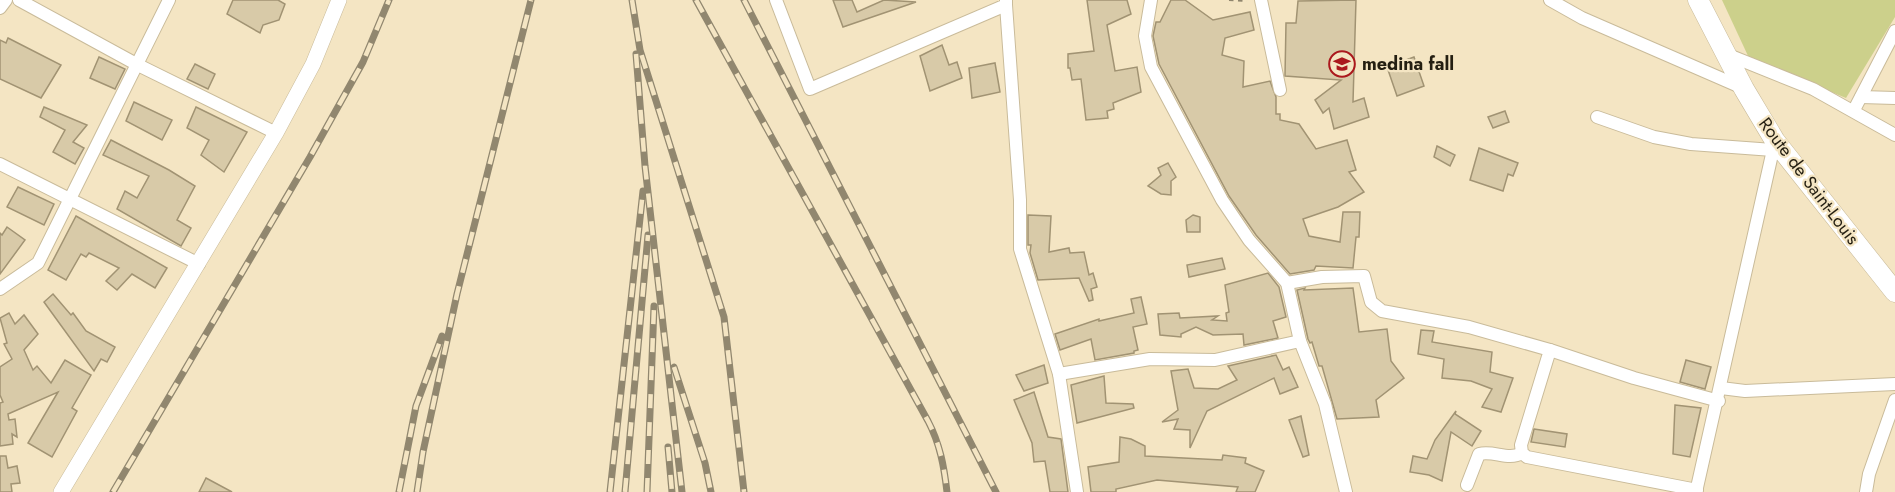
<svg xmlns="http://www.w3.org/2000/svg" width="1895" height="492" font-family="Jost,sans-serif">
<rect width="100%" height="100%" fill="#f4e5c3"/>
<!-- green -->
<polygon fill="#ccd08b" points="1722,0 1895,0 1895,17 1846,98 1749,58"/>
<!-- building -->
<g fill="#d8caa8" stroke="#a19373" stroke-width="1.5">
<polygon points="233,0 278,0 285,4 279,20 263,25 260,33 227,14"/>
<polygon points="833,0 852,0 857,12 884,0 916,2 843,27"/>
<polygon points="1087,0 1127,0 1131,14 1107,25 1115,71 1137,67 1141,92 1113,103 1114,109 1107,111 1108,118 1086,120 1081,79 1072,80 1070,68 1068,68 1068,54 1094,51"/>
<polygon points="1171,0 1185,0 1213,20 1250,12 1254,30 1225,38 1222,55 1244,61 1243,87 1270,81 1276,97 1276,114 1280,114 1280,120 1299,124 1316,149 1347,140 1356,170 1349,172 1364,192 1338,207 1303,219 1309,236 1340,242 1343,212 1360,212 1359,237 1356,237 1353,268 1316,266 1314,270 1290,274 1256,235 1229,196 1159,64 1153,36 1156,22 1160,22"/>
<polygon points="1356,0 1353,102 1364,98 1369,117 1334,129 1329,108 1323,113 1315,100 1341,80 1285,76 1286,23 1296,23 1298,1"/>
<polygon points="8,38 61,65 41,98 0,79 0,40 6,43"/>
<polygon points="942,45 949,65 957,62 962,78 930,91 920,56"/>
<polygon points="99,57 125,69 115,89 90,78"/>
<polygon points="1414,57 1424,86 1397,96 1387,67"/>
<polygon points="995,63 1000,92 972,98 969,68"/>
<polygon points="195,64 215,74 208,89 187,79"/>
<polygon points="134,102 172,120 162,140 126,121"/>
<polygon points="44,107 87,125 73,142 84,148 75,164 53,152 65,130 40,117"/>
<polygon points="196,107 247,132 224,172 201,155 209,140 187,128"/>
<polygon points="1505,111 1509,122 1493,128 1488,117"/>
<polygon points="111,140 169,170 195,186 177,220 191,228 181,246 117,209 125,191 137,198 149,176 103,155"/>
<polygon points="1437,146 1455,155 1450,166 1434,157"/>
<polygon points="1479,148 1518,163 1513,176 1508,174 1503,191 1470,180"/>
<polygon points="1168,163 1176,177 1171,181 1171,195 1161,194 1148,186 1161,175 1158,168"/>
<polygon points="18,187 54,204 44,225 7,207"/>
<polygon points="1028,215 1051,216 1049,252 1069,248 1070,253 1084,252 1089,275 1093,273 1097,287 1091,289 1093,300 1089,301 1079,278 1038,280 1030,253 1031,245 1028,245"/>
<polygon points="1193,215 1200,217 1200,232 1187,232 1186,220"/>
<polygon points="76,216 167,268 155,288 132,274 117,290 106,281 119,268 89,253 86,257 81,254 66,280 48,270"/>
<polygon points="7,227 25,240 0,274 0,233 2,235"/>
<polygon points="1222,258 1225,269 1189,277 1187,265"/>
<polygon points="1268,273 1279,287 1286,317 1273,321 1278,338 1244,345 1243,334 1213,335 1196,327 1181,334 1181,337 1160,335 1158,314 1179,313 1180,318 1218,316 1212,320 1227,321 1226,313 1229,312 1225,285"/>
<polygon points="1305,288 1304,290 1353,288 1359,332 1387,329 1391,361 1404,378 1376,400 1379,417 1337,419 1322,366 1319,366 1312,342 1310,343 1308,339 1297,290"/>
<polygon points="53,294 71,315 73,313 86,331 115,347 107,362 101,359 94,371 44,302"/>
<polygon points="1141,297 1147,324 1133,327 1138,350 1134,351 1134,353 1095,360 1091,339 1060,350 1055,334 1099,319 1099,321 1134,313 1131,299"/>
<polygon points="9,313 15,324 24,315 38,334 24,350 33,370 37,366 51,383 65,360 91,375 72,408 77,411 52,457 28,443 58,392 8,414 9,420 15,419 17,437 12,434 13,444 0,446 0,403 3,402 0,395 0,367 12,359 4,344 7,343 0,318"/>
<polygon points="1421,330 1434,331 1432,342 1492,352 1490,372 1513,378 1501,412 1482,407 1492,389 1471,381 1442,378 1444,359 1418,354"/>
<polygon points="1276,355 1283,370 1289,367 1298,387 1280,394 1274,378 1207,411 1190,448 1190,430 1174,429 1178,419 1162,422 1178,410 1171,371 1188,369 1194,388 1218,389 1237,380 1228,366"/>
<polygon points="1686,360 1711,367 1705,389 1680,382"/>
<polygon points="1044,365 1048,383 1024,391 1016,375"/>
<polygon points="1104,376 1106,403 1133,404 1134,408 1077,423 1071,385"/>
<polygon points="1034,392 1048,437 1061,439 1068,492 1050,492 1045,461 1034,462 1032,443 1014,400"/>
<polygon points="1675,405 1701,408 1690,457 1673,454"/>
<polygon points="1456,411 1455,414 1481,431 1472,446 1451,432 1442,481 1429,475 1410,472 1413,456 1427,459 1435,440"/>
<polygon points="1301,416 1309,455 1303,457 1289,420"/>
<polygon points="1534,429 1567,434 1565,447 1531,442"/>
<polygon points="1120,437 1131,439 1145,446 1145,456 1222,460 1223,455 1246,458 1245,463 1264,471 1255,492 1236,492 1238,487 1157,480 1116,489 1116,492 1091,492 1088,467 1119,462"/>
<polygon points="0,456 6,456 8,468 17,466 20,483 11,484 12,492 0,492"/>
<polygon points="206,478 232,492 199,492"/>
</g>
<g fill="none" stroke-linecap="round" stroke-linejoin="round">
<!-- minor casing -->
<g stroke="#c9bb9a" stroke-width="14">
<g id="minor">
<polyline points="19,0 138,65 276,133"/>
<polyline points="776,0 810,89 1006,5 1006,0"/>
<polyline points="1151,0 1145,36 1151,67 1222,200 1249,240 1287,283 1300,341 1325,404 1346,492"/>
<polyline points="1261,0 1280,90"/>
<polyline points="1550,0 1582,18 1743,88"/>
<polyline points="1006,5 1020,200 1020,249 1059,374 1077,492"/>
<polyline points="0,8 6,0"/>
<polyline points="1726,54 1813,89 1895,135"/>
<polyline points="1861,97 1895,98"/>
<polyline points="1854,110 1895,31"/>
<polyline points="1597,117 1654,137 1691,144 1773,150"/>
<polyline points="0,164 199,264"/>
<polyline points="1287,283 1322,277 1364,276 1371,302 1382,311 1469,327 1550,350 1521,445 1522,453 1527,457 1697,490"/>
<polyline points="0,289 38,263 169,0"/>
<polyline points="1550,350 1634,378 1719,401"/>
<polyline points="1059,374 1150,359 1215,360 1300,341"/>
<polyline points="1721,388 1745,391 1895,384"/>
<path d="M1467,485L1479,454C1494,450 1508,461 1522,453"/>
<polyline points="1696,492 1775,141"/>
<polyline points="1866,492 1869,474 1895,400"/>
</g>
</g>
<!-- tertiary casing -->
<g stroke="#c9bb9a" stroke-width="16">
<polyline id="tertiary" points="61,492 276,133 313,64 339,0"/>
</g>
<!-- primary casing -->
<g stroke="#c9bb9a" stroke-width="21">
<polyline id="primary" points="1698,0 1744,89 1775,141 1895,292"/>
</g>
<!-- path -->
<polyline stroke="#8f856d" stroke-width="2" stroke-dasharray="4.5 4.5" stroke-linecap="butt" points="1229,0 1247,1"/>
<!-- minor -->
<use href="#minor" stroke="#fff" stroke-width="12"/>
<!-- tertiary -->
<use href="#tertiary" stroke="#fff" stroke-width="15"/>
<!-- primary -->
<use href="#primary" stroke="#fff" stroke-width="20"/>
<!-- rail casing -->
<g stroke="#91876f" stroke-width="7">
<g id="rail">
<polyline points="632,0 640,50 724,317 744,492"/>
<path d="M696,0L928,421C940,444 944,466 947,492"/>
<polyline points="744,0 996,492"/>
<polyline points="636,54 645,166 682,492"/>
<polyline points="674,367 705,463 711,492"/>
<polyline points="668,447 672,492"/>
<polyline points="113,492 310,157 363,62 389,0"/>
<polyline points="399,492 416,406 442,336"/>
<polyline points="417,492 423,452 457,294 531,0"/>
<polyline points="610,492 643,191"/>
<polyline points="625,492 648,235"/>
<polyline points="647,492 654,306"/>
</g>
</g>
<!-- rail -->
<use href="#rail" stroke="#f4e5c3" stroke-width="4.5" stroke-dasharray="14" stroke-linecap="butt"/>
</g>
<!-- icons -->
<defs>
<g id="university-ring" transform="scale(1.35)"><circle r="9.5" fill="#f4e5c3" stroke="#ab181d" stroke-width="1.5"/><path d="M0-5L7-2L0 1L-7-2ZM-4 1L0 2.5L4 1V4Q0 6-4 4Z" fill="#ab181d"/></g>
</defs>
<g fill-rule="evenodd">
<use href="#university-ring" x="1342" y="64"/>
</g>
<g text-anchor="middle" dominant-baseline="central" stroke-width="4.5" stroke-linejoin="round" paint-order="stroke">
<!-- poi labels -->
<g font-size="18" font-weight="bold" fill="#241f12" stroke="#f4e5c3" text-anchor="start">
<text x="1362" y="64">medina fall</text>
</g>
<!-- street labels -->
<g font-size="18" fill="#241f12" stroke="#f4e5c3">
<text transform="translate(1809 181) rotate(53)">Route de Saint-Louis</text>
</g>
</g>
</svg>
